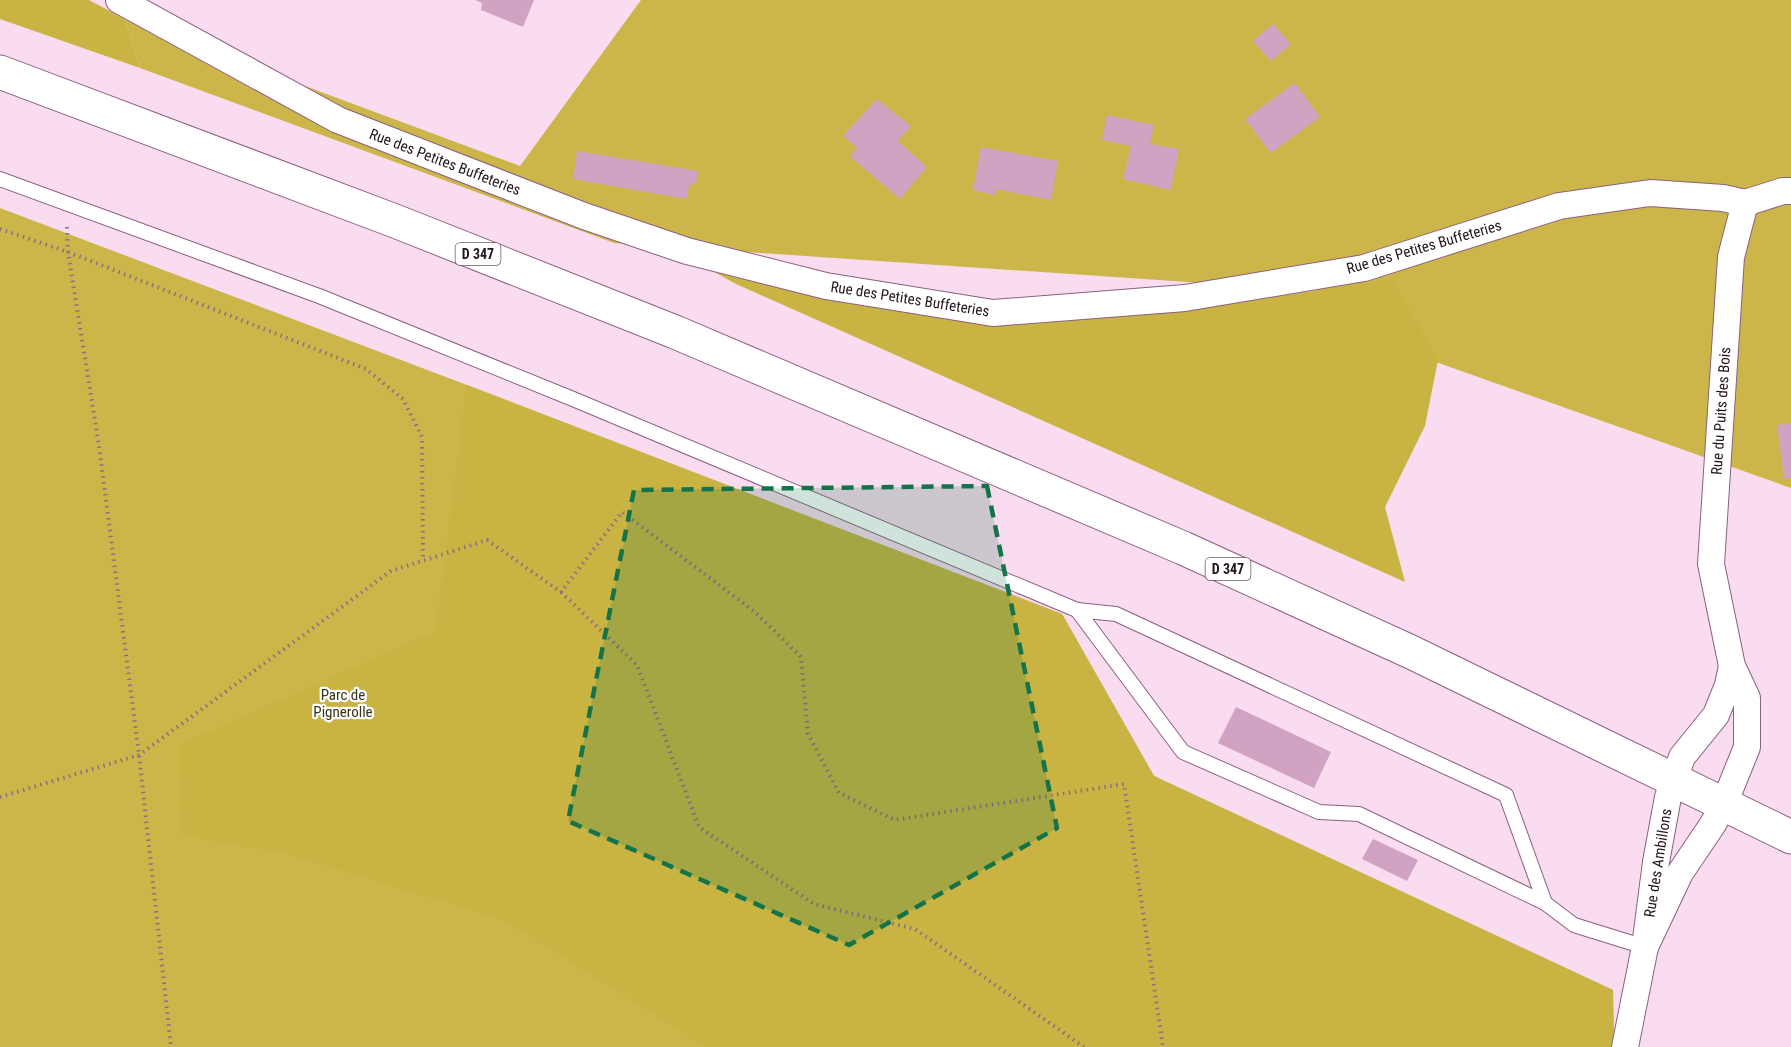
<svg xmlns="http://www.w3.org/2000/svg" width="1791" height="1047" font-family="'Roboto Condensed',sans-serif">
<rect width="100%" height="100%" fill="#fadcf1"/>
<!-- green -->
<g fill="#ccb649">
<polygon points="641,0 1791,0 1791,488 1402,350 1394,296 614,243 140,68 125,19 520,166"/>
<polygon points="0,208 467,385 1062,614 1154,776 1613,990 1614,1047 0,1047"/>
</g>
<!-- forest -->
<g fill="#c9b342">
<polygon points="0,0 89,0 125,19 140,68 0,19"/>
<polygon points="700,264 984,325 1195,309 1392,279 1438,360 1425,426 1385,507 1405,582 736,284"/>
<polygon points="467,385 1062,614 1154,776 1613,990 1614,1047 706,1047 504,920 287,854 181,835 178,746 435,631"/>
</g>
<!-- building -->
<g fill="#d2a2c3">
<polygon points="475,0 534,0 523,27 481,10 482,3"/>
<polygon points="1273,24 1291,44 1271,61 1253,41"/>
<polygon points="1295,83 1320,117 1271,153 1245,119"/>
<polygon points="877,99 911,126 898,141 927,167 900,199 850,156 857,148 843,136"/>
<polygon points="1107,115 1154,125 1150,144 1179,149 1171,190 1123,179 1131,146 1102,140"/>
<polygon points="981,147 1058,161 1051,200 996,189 995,195 973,190"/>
<polygon points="577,151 698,171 696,185 690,184 686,199 573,179"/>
<polygon points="1791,423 1791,478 1784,479 1777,425"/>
<polygon points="1236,707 1331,752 1314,788 1218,743"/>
<polygon points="1373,839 1418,860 1407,881 1362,859"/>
</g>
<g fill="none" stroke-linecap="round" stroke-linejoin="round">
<!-- lane casing -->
<g stroke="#8c607f" stroke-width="16">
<g id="lane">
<polyline points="0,179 319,296 573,399 1077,610 1183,752 1319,812 1359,814 1545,903 1574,925 1645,947"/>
<polyline points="1077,610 1116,614 1506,795 1545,903"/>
</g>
</g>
<!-- street casing -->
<g stroke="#8c607f" stroke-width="28">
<g id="street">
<polyline points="119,0 338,120 584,216 687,251 826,286 993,313 1185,298 1364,268 1559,206 1650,193 1723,198 1745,203"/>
<polyline points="1745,203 1783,191 1791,191"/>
<polyline points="1645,947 1680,873 1713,824 1724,804 1747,747 1747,698 1732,666 1711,564 1731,257 1745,203"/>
<polyline points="1625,1047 1645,947 1656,862 1668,797 1682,757 1716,715 1728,685 1732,666"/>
</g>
</g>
<!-- primary casing -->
<g stroke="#8c607f" stroke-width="35">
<polyline id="primary" points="0,72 395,221 675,332 1183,548 1411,652 1791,837"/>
</g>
<!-- path -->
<g stroke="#887182" stroke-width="4" stroke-dasharray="1.5 4.5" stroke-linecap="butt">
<polyline points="67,227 68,252 99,446 139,755 171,1047"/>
<polyline points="0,229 68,252 366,369 403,399 422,437 423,560"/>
<polyline points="561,592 637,665 699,827 814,904 915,929 1084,1047"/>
<polyline points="0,797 139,755 391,571 487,540 561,592 622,512 755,612 801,657 808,734 839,793 895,820 1124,784 1163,1047"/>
</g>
<!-- lane -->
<use href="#lane" stroke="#fff" stroke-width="14"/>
<!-- street -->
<use href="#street" stroke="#fff" stroke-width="26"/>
<!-- primary -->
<use href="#primary" stroke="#fff" stroke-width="33"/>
</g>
<!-- marked area -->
<path fill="#157349" fill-opacity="0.2" stroke="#157349" stroke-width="4.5" stroke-dasharray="12 8" stroke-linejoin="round" d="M987,486L1057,828L849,945L568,821L634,490Z"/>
<g text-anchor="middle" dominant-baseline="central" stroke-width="4.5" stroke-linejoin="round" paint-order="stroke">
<!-- shield labels -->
<g fill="#fff" stroke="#665a63" stroke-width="1.5">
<rect x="455.5" y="243" width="45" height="22" rx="4.5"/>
<rect x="1205.5" y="558" width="45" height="22" rx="4.5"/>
</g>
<g font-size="14" font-weight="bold" fill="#251420">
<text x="478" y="254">D 347</text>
<text x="1228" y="569">D 347</text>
</g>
<!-- street labels -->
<g font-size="15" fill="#251420" stroke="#fff">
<text transform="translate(445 162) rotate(21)">Rue des Petites Buffeteries</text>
<text transform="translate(1424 247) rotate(-16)">Rue des Petites Buffeteries</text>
<text transform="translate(910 299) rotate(9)">Rue des Petites Buffeteries</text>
<text transform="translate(1721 411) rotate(-86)">Rue du Puits des Bois</text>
<text transform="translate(1658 863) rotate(-81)">Rue des Ambillons</text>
</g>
<!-- park labels -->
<g font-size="15" fill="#38331b" stroke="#fff">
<text x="343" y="695">Parc de<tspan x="343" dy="17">Pignerolle</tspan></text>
</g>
</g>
</svg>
